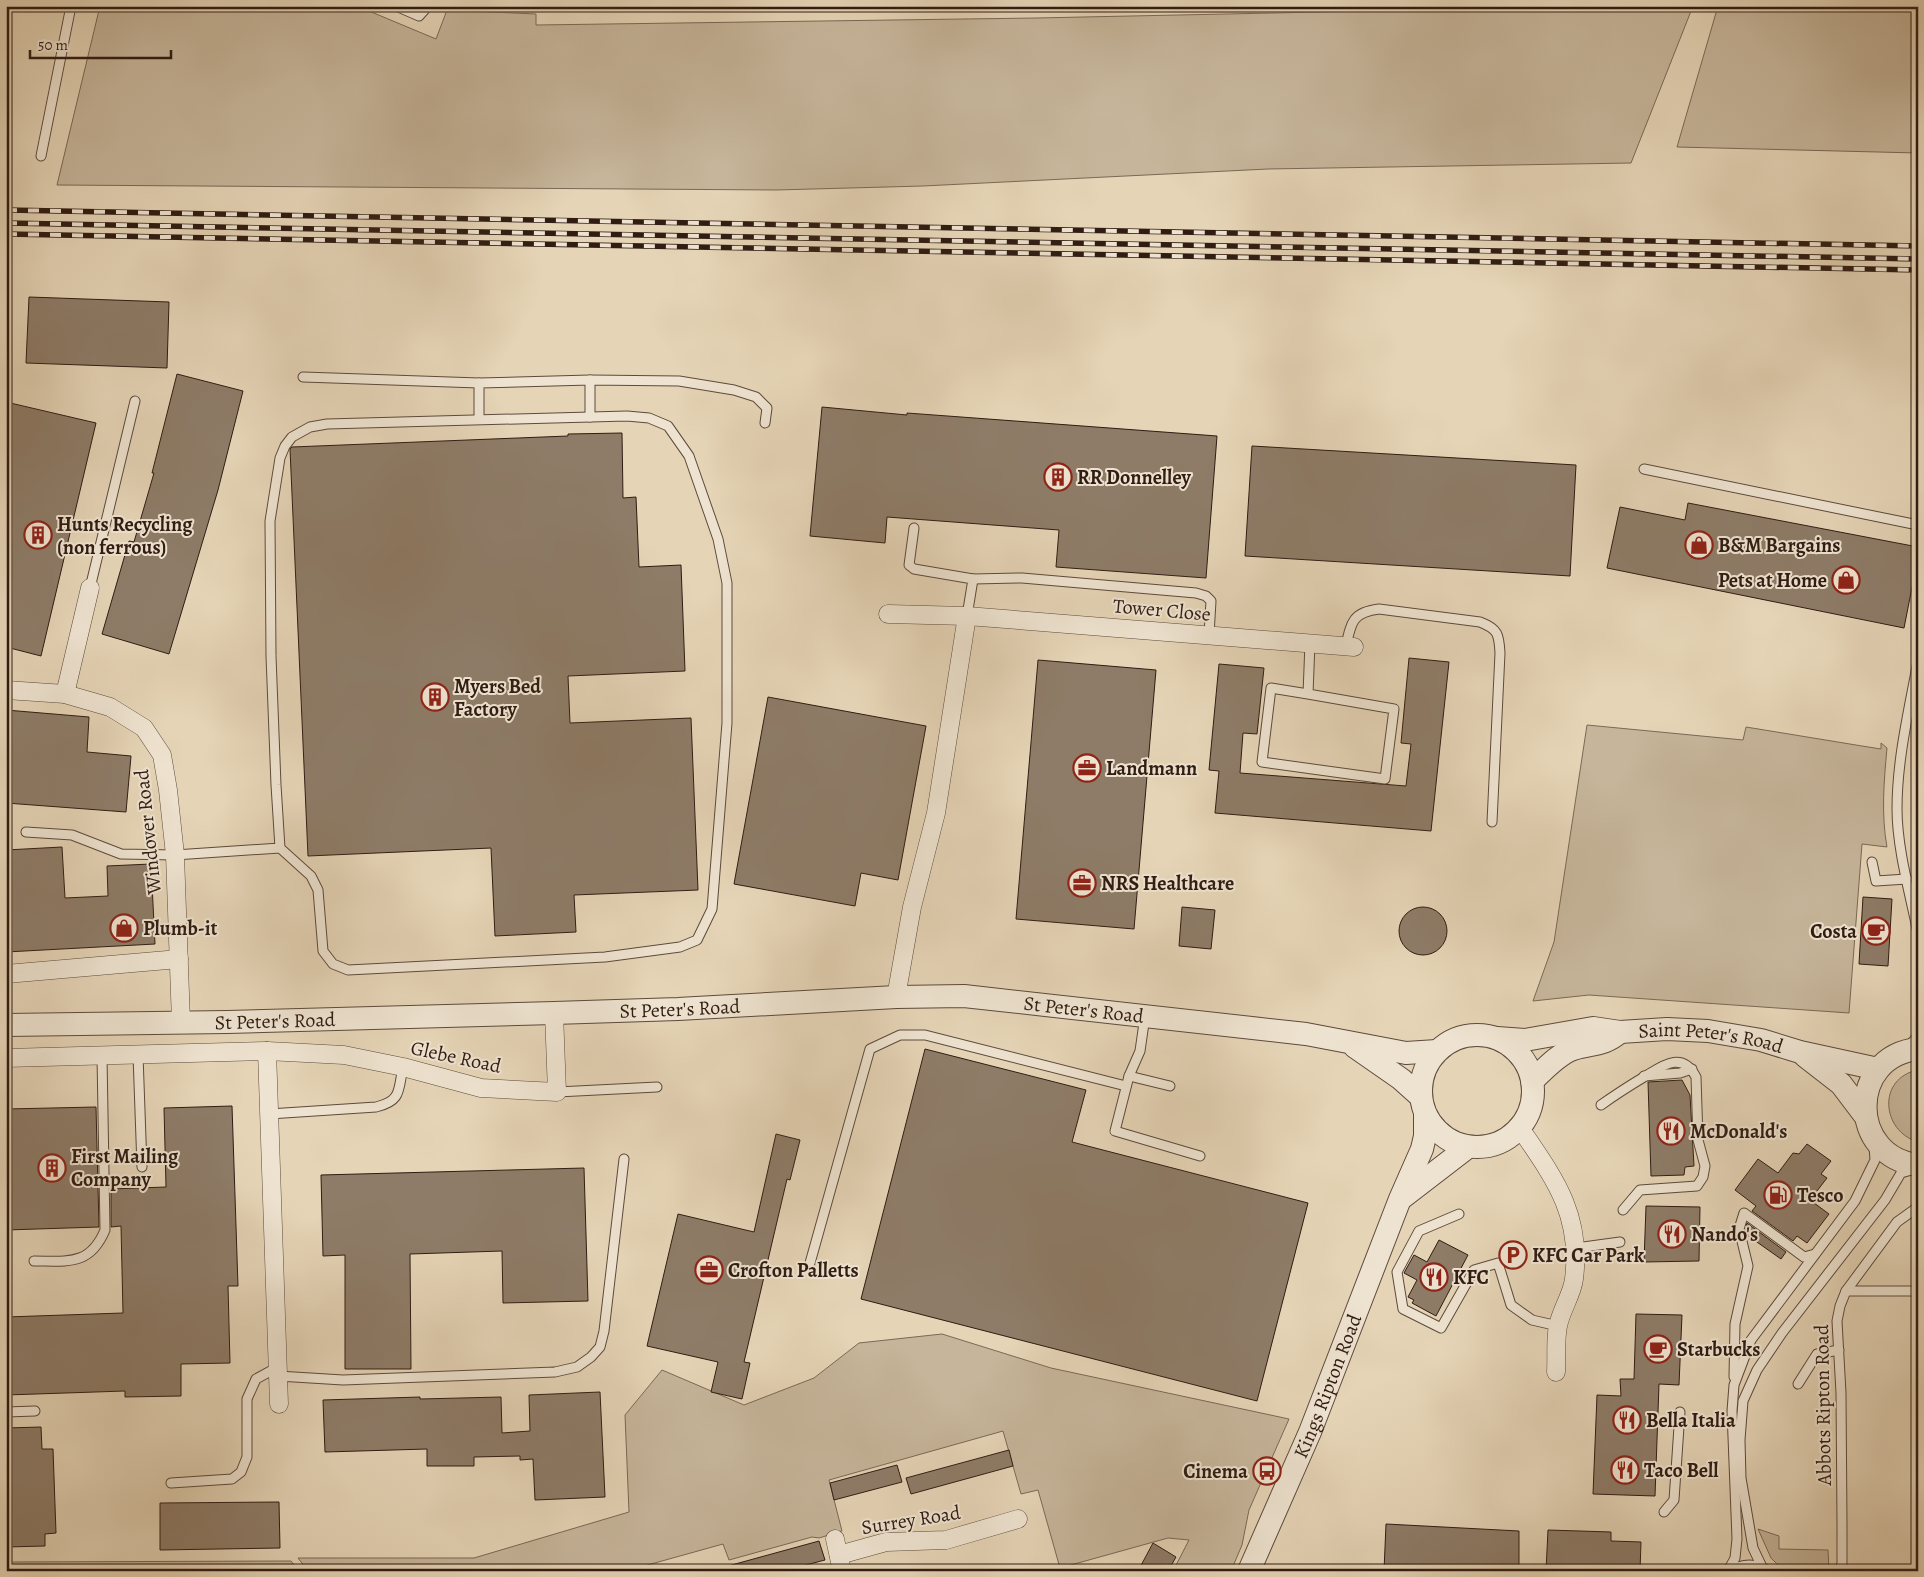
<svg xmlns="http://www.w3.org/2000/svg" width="1924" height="1577" font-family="Alegreya,serif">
<rect width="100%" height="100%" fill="#e5d4b6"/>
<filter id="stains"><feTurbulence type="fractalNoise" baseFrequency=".004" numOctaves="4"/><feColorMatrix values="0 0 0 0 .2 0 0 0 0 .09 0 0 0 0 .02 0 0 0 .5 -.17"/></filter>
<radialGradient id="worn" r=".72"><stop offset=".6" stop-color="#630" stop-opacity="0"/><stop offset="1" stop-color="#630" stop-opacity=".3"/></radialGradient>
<!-- green -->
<g fill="#c6b59a" stroke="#7b6856">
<polygon points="100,6 357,6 436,39 447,10 536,14 536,25 1036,18 1605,6 1693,6 1631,163 1268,169 923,186 776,190 57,185"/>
<polygon points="1718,6 1918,6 1918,153 1677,147"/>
<path d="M1587,725L1743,740L1746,727L1862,746L1881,749V743L1887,748C1884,781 1881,814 1887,847L1862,844L1849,1013L1589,995L1533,1001L1554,942Z"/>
<path d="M1918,1070V1142C1881,1131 1877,1078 1918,1070Z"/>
<polygon points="942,1334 1051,1368 1289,1419 1249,1510 1242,1545 1231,1571 1173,1571 1189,1540 1168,1538 1060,1568 1038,1490 1021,1494 1003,1431 829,1480 842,1531 819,1538 812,1537 729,1560 723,1544 626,1571 308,1571 298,1558 474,1558 629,1512 625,1415 662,1370 744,1405 814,1378 859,1343"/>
<polygon points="1758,1529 1779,1536 1779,1549 1828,1550 1829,1571 1784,1571 1771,1558"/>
<polygon points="291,1561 299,1571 6,1571 6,1562"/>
</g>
<!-- building -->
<g fill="#8e7c68" stroke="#301c13">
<polygon points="29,297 169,302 167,368 26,363"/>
<polygon points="177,374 243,391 218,490 169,654 102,634 129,541 134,542 154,473 152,473"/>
<polygon points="6,402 96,423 41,656 6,647"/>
<polygon points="822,407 907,415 907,413 1217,436 1206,578 1056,567 1059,530 887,517 885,543 810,536"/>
<polygon points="622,433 623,498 636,497 639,567 681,565 685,671 568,676 570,723 691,718 698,890 574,895 576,932 495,936 491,848 308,856 290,449 292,447 568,436 568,434"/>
<polygon points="1252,446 1576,465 1570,576 1245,556"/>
<polygon points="1688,503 1918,547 1918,557 1904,628 1607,568 1620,507 1685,520"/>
<polygon points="1409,658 1449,662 1431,831 1215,813 1219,771 1209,770 1219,664 1264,668 1257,734 1243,733 1240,773 1406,786 1411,744 1401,743"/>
<polygon points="1038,660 1156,670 1134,929 1016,919"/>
<polygon points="768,697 926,726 898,880 861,873 855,906 734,884"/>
<polygon points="6,710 89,717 87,752 131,756 126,812 6,803"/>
<polygon points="62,847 65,898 108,896 107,866 151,864 155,944 6,952 6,850"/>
<polygon points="1863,897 1892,899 1888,966 1859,964"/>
<circle cx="1423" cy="931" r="24"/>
<polygon points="1182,907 1215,910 1211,949 1179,946"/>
<polygon points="925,1049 1086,1090 1072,1142 1308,1203 1257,1401 861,1299"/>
<polygon points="1682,1080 1690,1095 1694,1166 1685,1167 1684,1175 1651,1176 1648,1082"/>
<polygon points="232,1106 238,1286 228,1286 230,1363 181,1364 181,1396 125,1397 125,1391 6,1395 6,1317 123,1313 121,1226 111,1227 111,1189 166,1187 164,1108"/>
<polygon points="96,1107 99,1227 6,1230 6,1109"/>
<polygon points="776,1134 800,1140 790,1180 787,1179 744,1362 750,1363 742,1399 711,1392 718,1362 647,1346 678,1214 754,1232"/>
<polygon points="1807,1144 1831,1161 1821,1174 1827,1178 1810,1200 1829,1214 1807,1243 1797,1236 1793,1241 1752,1211 1756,1206 1735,1190 1758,1159 1778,1173 1793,1153 1799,1154"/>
<polygon points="584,1168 588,1301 503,1303 502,1251 410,1254 411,1369 345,1369 345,1255 323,1256 321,1175"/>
<polygon points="1646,1206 1700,1207 1699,1261 1644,1262"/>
<polygon points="1747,1223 1786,1252 1781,1259 1747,1235 1745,1229"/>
<polygon points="1439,1240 1468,1255 1436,1316 1412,1303 1414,1300 1408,1297 1417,1280 1404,1273 1414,1255 1427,1262"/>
<polygon points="1636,1314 1682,1315 1679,1385 1659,1384 1655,1496 1593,1494 1597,1395 1621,1396 1620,1379 1634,1379"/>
<polygon points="600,1392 605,1497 535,1500 533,1459 520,1460 520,1456 474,1457 474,1466 427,1466 427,1449 325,1452 323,1400 420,1397 420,1399 501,1397 502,1433 530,1431 529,1395"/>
<polygon points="41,1427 42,1449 53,1449 56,1533 45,1534 45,1546 6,1547 6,1428"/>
<polygon points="1009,1450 1013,1466 911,1494 906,1478"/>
<polygon points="897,1465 902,1482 834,1500 830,1483"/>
<polygon points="279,1502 280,1548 160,1550 160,1503"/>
<polygon points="1386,1524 1519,1531 1519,1571 1384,1571"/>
<polygon points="1548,1530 1611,1532 1611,1541 1641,1542 1640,1571 1546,1571"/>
<polygon points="819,1541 825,1560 783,1571 728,1571 728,1566"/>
<polygon points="1153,1543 1176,1557 1168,1571 1138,1571"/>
</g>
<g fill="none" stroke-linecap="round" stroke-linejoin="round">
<!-- service casing -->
<g stroke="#5d4a3c" stroke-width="11">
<g id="service">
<polyline points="396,6 419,16 428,6"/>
<polyline points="41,156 71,6"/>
<polyline points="303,377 479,383"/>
<polyline points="590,380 590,417"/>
<polyline points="479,419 479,383 590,380 679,381 734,390 756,397 767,408 765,423"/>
<polyline points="1644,469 1918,525"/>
<polyline points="914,528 909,565 914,569 973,579 967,616"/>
<polyline points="973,579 1022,578 1196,593 1206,596 1211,601 1209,635"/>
<polyline points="90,588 135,401"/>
<path d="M1346,646C1351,622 1353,612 1379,609L1480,622C1498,629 1499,634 1500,653L1492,822"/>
<path d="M1918,661C1909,710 1897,759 1897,809C1897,848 1910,894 1918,933"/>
<polyline points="1308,694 1271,688 1262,762 1385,779 1394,709 1308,694 1310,643"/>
<polyline points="26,832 72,835 121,854 175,855 280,848 311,876 318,890 323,951 333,964 348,970 605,957 680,947 697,940 712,909 727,723 727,583 718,539 689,456 668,426 649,418 627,416 327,424 310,427 292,437 285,446 280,458 270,521 271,656 276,785 280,848"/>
<polyline points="1872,862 1876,881 1907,879"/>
<polyline points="1145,1016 1140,1051 1129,1076 1115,1131 1200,1156"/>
<polyline points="1908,1047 1918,1036"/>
<polyline points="138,1055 142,1167"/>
<polyline points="1129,1076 1170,1086"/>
<polyline points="1644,1076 1680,1073 1692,1069"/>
<polyline points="557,1092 657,1087"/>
<path d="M1601,1105C1615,1095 1629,1086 1644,1077C1662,1066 1682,1050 1696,1077L1698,1140L1705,1166L1703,1177L1697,1186L1640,1190L1623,1210"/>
<path d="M269,1114L376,1107C402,1101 398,1090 403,1067"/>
<polyline points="1459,1214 1419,1231 1397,1272 1403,1309 1441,1328 1474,1270 1498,1263 1511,1305 1532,1320 1558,1326"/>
<polyline points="1576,1248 1620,1242"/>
<path d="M34,1261C68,1261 90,1266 105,1230L102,1056"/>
<polyline points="810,1263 870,1049 900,1035 925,1035 1126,1086"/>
<polyline points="1846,1291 1918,1291"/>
<polyline points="278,1376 343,1380 555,1372 577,1367 591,1357 600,1347 604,1331 624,1159"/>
<polyline points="1734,1377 1735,1324 1748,1266 1739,1229 1744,1213 1804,1257 1815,1254"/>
<polyline points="1798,1384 1817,1354 1839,1350"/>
<polyline points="6,1412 35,1411"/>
<polyline points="171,1483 232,1479 241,1472 247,1457 247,1399 256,1379 278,1367"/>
<polyline points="1664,1512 1674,1500 1680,1412"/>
<polyline points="1762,1567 1753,1548 1741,1478 1740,1440 1743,1401 1757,1370 1782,1333 1885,1200 1901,1173 1915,1169"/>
<polyline points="1728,1571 1735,1558 1737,1539 1732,1411 1734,1385 1751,1340 1855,1201 1875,1160 1874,1146"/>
<path d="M1730,1571C1742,1563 1757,1563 1768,1571"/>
<polyline points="1840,1571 1842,1563 1842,1524 1841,1393 1837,1321 1840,1306 1846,1291 1897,1222 1918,1207"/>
</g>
</g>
<!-- minor casing -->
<g stroke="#5d4a3c" stroke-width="19">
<g id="minor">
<polyline points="888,614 967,616 1354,647"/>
<polyline points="6,690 65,694 110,707 144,728 162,755 168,790 175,855 181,1022"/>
<polyline points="65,694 90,588"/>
<polyline points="6,974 179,959"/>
<polyline points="896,997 912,907 936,813 967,616"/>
<polyline points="267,1051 279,1404"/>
<polyline points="6,1058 267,1051 344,1055 403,1067 481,1088 557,1092 554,1013"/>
<path d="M1520,1128C1554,1178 1582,1214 1574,1279C1572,1295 1561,1310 1558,1326C1555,1340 1557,1357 1556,1372"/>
<polyline points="835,1539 842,1571"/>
<polyline points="839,1555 886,1542 946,1540 1018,1519"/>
</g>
</g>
<!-- tertiary casing -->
<g stroke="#5d4a3c" stroke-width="24">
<g id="tertiary">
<path id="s1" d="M6,1025L227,1022L554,1013L678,1009L896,997L964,996L1306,1034L1406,1053L1437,1051"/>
<circle cx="1477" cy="1091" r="56"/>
<path id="s2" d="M1497,1038L1525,1040L1593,1028L1620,1032L1667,1029L1708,1031L1761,1040L1800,1052L1878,1069"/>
<polyline points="1355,1047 1401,1079 1420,1096"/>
<path d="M1918,1049C1848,1056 1848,1157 1918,1165"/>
<polyline points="1805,1056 1841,1084 1866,1117"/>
<path d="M1532,1081C1544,1070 1558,1054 1573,1049C1592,1043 1604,1046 1620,1032"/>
<polyline points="1403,1197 1468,1147"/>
<path id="s3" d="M1249,1571L1310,1432L1400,1199L1422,1149L1425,1136V1114"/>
</g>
</g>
<!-- service -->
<use href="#service" stroke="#eee3d0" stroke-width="9"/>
<!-- minor -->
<use href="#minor" stroke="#eee3d0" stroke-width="18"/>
<!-- tertiary -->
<use href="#tertiary" stroke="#eee3d0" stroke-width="22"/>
<!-- rail casing -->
<g stroke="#301c13" stroke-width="5.5">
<g id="rail">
<polyline points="6,210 1918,246"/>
<polyline points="6,223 1918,259"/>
<polyline points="6,234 1918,270"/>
</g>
</g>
<!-- rail -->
<use href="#rail" stroke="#eee3d0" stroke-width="4" stroke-dasharray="11" stroke-linecap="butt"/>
</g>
<!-- icons -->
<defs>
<g id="building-ring" transform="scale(1.4375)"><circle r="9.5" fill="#eee3d0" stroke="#8f2418" stroke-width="1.5"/><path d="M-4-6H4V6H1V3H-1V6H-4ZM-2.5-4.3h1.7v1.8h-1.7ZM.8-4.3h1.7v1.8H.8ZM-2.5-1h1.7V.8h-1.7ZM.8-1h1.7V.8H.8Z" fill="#8f2418"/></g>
<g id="shop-ring" transform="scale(1.4375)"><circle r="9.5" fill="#eee3d0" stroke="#8f2418" stroke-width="1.5"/><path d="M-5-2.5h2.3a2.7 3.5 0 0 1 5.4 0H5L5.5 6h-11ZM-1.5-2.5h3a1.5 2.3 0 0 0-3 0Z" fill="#8f2418"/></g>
<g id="office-ring" transform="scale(1.4375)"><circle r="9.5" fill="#eee3d0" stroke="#8f2418" stroke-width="1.5"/><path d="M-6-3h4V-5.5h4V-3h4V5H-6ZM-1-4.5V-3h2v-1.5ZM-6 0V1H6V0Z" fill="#8f2418"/></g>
<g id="cafe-ring" transform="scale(1.4375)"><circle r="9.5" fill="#eee3d0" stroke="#8f2418" stroke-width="1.5"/><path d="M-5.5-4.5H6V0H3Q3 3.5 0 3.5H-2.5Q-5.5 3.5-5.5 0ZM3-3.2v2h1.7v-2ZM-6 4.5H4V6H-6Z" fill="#8f2418"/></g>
<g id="restaurant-ring" transform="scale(1.4375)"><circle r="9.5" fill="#eee3d0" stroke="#8f2418" stroke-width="1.5"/><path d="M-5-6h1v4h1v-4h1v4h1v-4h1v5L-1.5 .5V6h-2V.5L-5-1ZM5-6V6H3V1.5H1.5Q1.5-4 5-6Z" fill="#8f2418"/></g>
<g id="fuel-ring" transform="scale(1.4375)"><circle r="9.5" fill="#eee3d0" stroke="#8f2418" stroke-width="1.5"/><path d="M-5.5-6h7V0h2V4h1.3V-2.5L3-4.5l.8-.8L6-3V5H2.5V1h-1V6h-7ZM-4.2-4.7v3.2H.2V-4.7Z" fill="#8f2418"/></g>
<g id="parking-ring" transform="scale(1.4375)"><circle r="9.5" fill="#eee3d0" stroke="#8f2418" stroke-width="1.5"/><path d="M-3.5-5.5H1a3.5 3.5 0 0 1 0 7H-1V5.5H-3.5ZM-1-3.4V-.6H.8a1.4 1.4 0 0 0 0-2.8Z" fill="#8f2418"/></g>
<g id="bus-ring" transform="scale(1.4375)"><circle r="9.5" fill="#eee3d0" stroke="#8f2418" stroke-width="1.5"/><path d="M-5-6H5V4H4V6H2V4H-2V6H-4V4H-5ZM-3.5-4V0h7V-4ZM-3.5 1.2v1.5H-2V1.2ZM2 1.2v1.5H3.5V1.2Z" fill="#8f2418"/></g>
</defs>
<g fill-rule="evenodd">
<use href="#building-ring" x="1058" y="477"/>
<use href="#building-ring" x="38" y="535"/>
<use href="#shop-ring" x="1699" y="545"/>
<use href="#shop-ring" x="1846" y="580"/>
<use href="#building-ring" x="435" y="697"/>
<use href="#office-ring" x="1087" y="768"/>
<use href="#office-ring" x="1082" y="883"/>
<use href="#shop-ring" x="124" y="928"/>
<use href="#cafe-ring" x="1876" y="931"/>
<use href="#restaurant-ring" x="1671" y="1131"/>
<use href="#building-ring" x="52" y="1168"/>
<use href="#fuel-ring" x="1778" y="1195"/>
<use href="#restaurant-ring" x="1672" y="1234"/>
<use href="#parking-ring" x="1513" y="1255"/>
<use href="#office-ring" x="709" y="1270"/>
<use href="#restaurant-ring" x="1434" y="1277"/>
<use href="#cafe-ring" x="1658" y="1349"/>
<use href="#restaurant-ring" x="1627" y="1420"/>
<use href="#restaurant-ring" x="1625" y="1470"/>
<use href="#bus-ring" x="1267" y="1471"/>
</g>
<g text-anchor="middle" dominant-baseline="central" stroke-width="4" stroke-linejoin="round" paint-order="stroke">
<!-- poi labels -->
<g font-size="20" font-weight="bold" fill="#301c13" stroke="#eee3d0" text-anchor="start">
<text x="1077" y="477">RR Donnelley</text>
<text x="57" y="524">Hunts Recycling<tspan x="57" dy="23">(non ferrous)</tspan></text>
<text x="1718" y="545">B&amp;M Bargains</text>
<text x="1827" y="580" text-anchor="end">Pets at Home</text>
<text x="454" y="686">Myers Bed<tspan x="454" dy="23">Factory</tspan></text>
<text x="1106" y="768">Landmann</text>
<text x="1101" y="883">NRS Healthcare</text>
<text x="143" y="928">Plumb-it</text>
<text x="1857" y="931" text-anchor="end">Costa</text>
<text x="1690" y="1131">McDonald's</text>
<text x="71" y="1156">First Mailing<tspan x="71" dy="23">Company</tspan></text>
<text x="1797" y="1195">Tesco</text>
<text x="1691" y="1234">Nando's</text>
<text x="1532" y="1255">KFC Car Park</text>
<text x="728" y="1270">Crofton Palletts</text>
<text x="1453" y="1277">KFC</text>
<text x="1677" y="1349">Starbucks</text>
<text x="1646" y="1420">Bella Italia</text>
<text x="1644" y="1470">Taco Bell</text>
<text x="1248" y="1471" text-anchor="end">Cinema</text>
</g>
<!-- street labels -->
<g font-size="20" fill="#301c13" stroke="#eee3d0">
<text transform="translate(1162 610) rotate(5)">Tower Close</text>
<text transform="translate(148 832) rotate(-96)">Windover Road</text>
<text stroke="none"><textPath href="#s1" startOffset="674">St Peter's Road</textPath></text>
<text stroke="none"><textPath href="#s1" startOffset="1079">St Peter's Road</textPath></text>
<text stroke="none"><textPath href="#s1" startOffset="269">St Peter's Road</textPath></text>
<text stroke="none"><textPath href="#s2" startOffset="216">Saint Peter's Road</textPath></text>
<text transform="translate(456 1057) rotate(12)">Glebe Road</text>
<text stroke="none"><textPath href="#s3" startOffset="201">Kings Ripton Road</textPath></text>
<text transform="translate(1823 1405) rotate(-91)">Abbots Ripton Road</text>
<text transform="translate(911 1520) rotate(-9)">Surrey Road</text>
</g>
</g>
<!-- margin -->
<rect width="1924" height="1577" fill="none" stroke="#e5d4b6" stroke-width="25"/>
<rect x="8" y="8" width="1909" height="1562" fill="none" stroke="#301c13" stroke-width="2.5"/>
<rect x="12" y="12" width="1899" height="1552" fill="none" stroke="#301c13"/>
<!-- scale -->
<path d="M30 50v8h141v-8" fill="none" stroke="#301c13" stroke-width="2.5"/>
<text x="38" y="50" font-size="15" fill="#301c13" stroke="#eee3d0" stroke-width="4" paint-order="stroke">50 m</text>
<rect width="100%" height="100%" filter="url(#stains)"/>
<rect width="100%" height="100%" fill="url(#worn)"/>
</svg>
